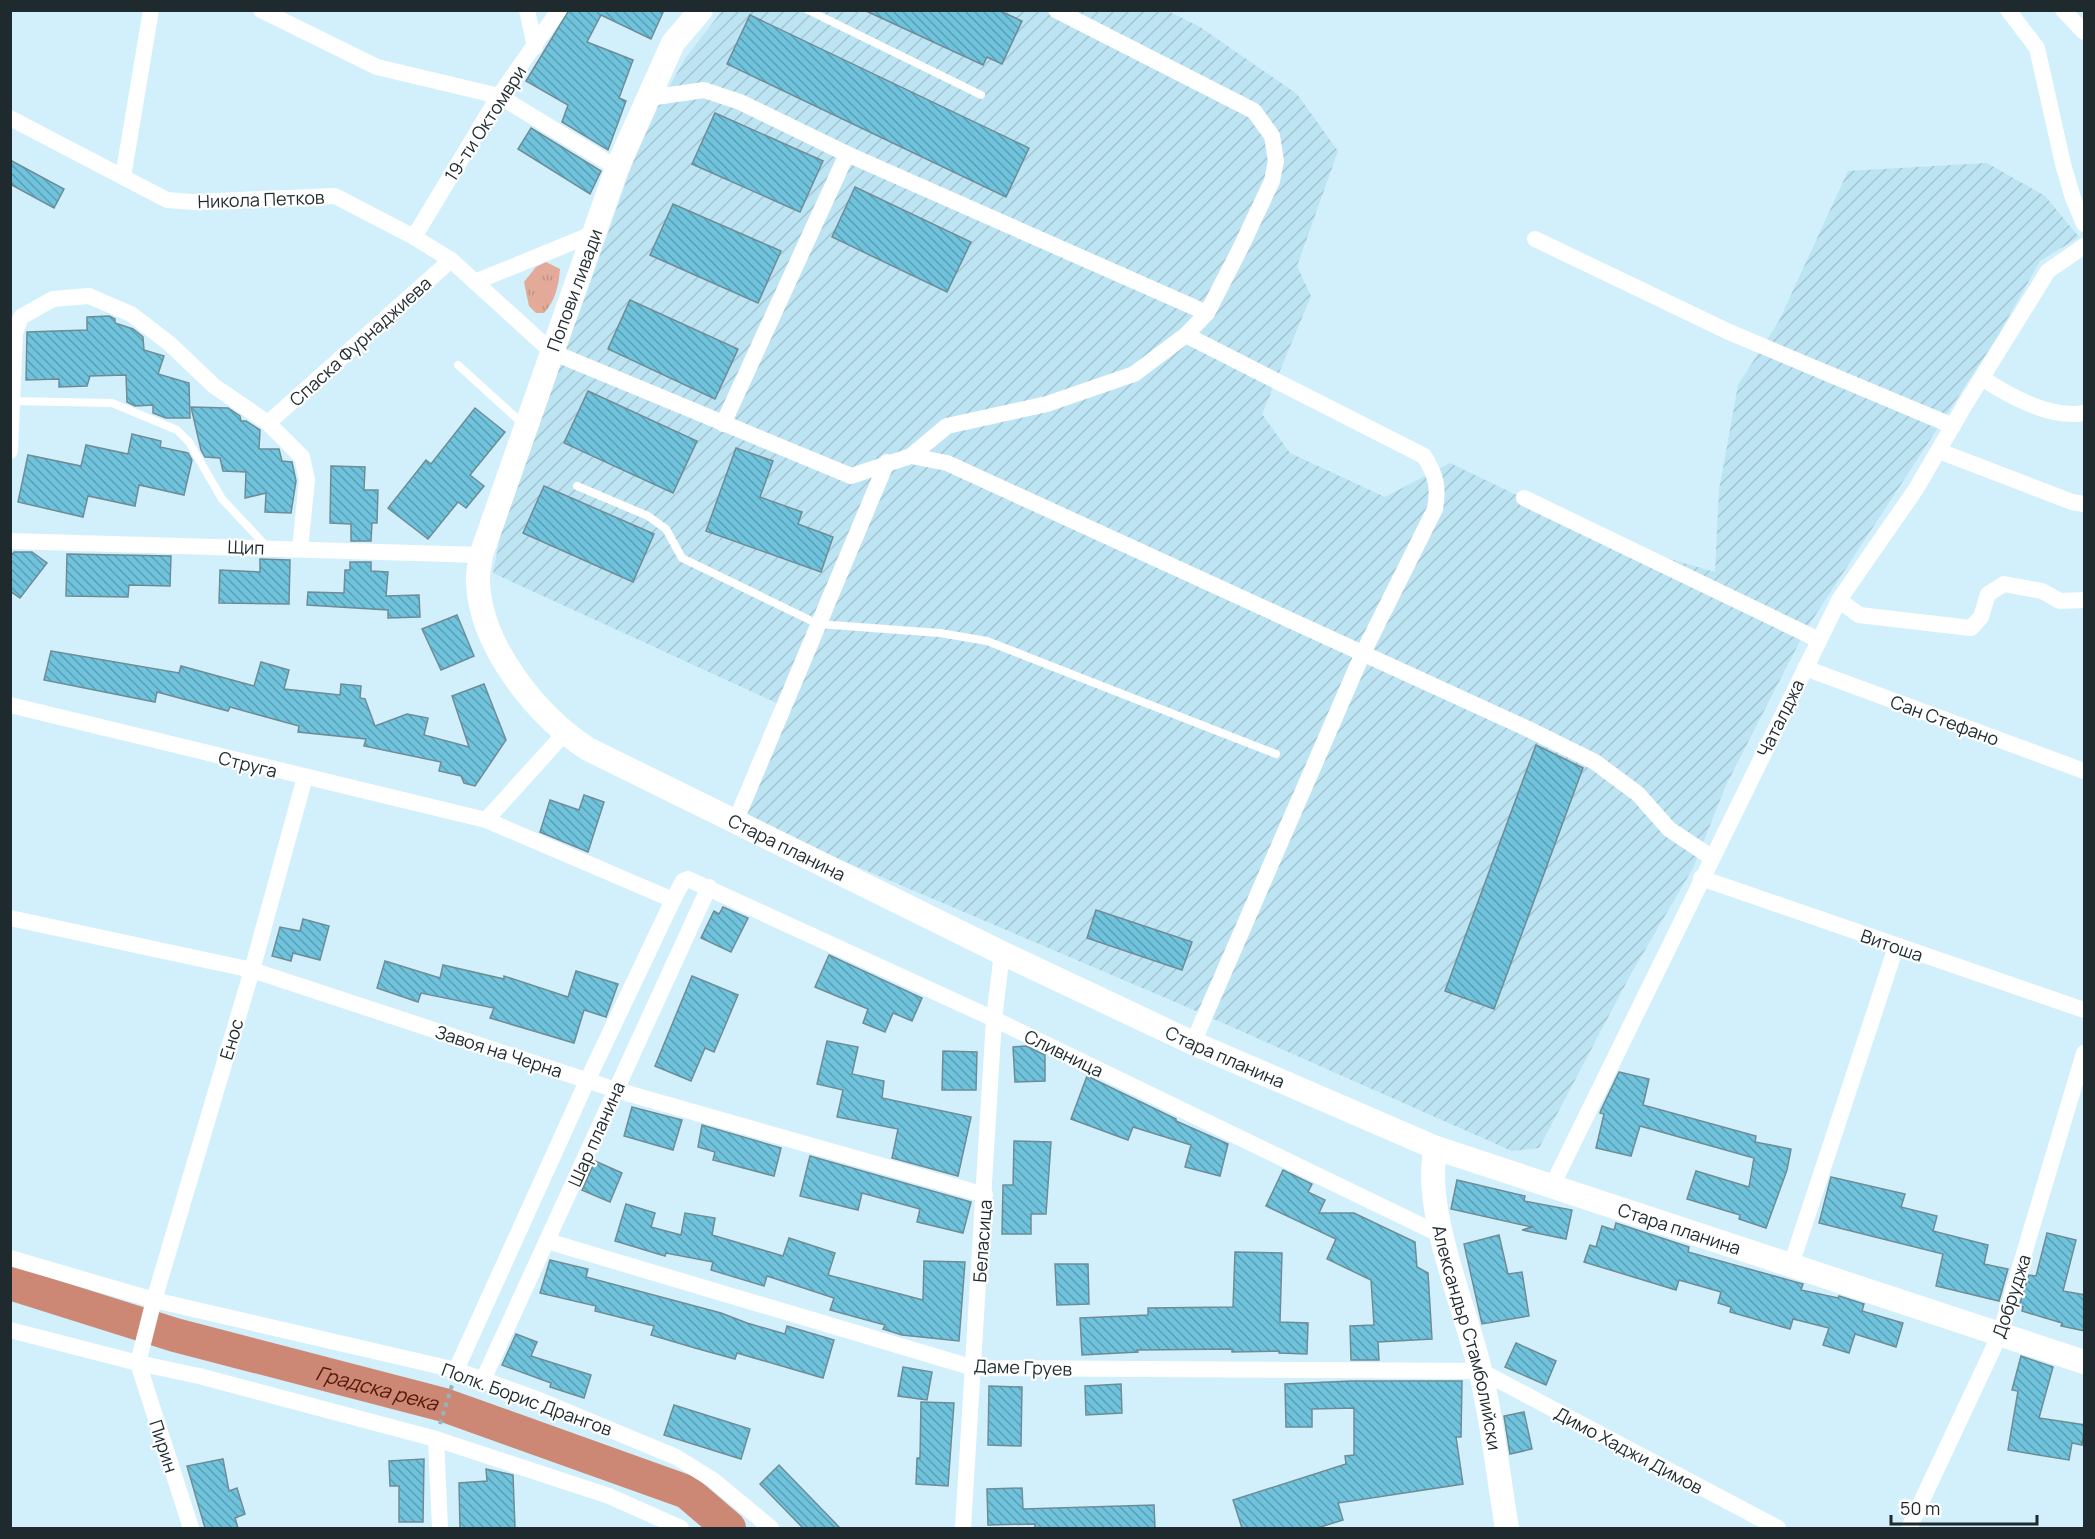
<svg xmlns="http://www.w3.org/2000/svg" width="2095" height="1539" font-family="Manrope,sans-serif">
<defs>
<pattern id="industrial-furrows" width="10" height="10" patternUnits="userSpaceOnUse" patternTransform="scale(1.5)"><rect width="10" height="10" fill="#bde4f2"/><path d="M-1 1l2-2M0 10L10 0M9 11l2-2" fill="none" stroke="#a2c4d0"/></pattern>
<pattern id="park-tufts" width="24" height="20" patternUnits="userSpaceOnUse" patternTransform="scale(1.5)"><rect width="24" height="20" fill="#e3aa9a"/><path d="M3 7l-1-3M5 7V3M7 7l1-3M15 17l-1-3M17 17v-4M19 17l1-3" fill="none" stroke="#c29285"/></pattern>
<pattern id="building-back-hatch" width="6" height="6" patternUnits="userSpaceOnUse" patternTransform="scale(1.5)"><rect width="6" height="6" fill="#70c3dd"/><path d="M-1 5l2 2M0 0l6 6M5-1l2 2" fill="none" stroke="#5b9fb4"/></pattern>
</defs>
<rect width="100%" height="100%" fill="#d1f0fb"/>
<!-- industrial -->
<polygon fill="url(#industrial-furrows)" points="1166,10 1200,27 1297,94 1338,151 1297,266 1311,296 1262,414 1290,453 1385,497 1450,463 1621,545 1715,572 1719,490 1738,385 1779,321 1848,171 1987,163 2045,196 2079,237 2040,261 1996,339 1805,631 1726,785 1693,868 1632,972 1539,1148 1512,1151 1173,1001 738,816 781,705 493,573 501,531 554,375 586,295 644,131 686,57 722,11"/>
<!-- park -->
<path fill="url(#park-tufts)" d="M546,262L560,269C559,284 555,302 544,313H536L529,306L524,282L536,267Z"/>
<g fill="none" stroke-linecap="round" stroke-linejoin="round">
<!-- river -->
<path stroke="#cc8875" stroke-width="34" id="s1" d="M10,1283L175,1335L444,1405L687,1492L729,1528"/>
</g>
<!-- building -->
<g fill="url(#building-back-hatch)" stroke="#6f8c96" stroke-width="1.5">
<polygon points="569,10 664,10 651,39 601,15 587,42 633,60 619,98 626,101 608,150 562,122 568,105 526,81"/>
<polygon points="864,10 998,10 1022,21 1002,64 987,57 983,65"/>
<polygon points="750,15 1029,148 1006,197 727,64"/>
<polygon points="715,113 823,161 800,212 692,164"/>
<polygon points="531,128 601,171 590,194 518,149"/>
<polygon points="10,160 64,189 54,208 10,184"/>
<polygon points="855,187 971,242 947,292 832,237"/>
<polygon points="673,204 781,251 758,303 650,255"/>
<polygon points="630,300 738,349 715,399 608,349"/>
<polygon points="109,316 115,319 115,323 133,329 143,337 144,350 164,356 158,374 189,383 190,418 166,418 153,413 153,405 135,406 127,402 126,375 90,376 87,386 59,387 59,379 26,380 27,332 87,330 87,317"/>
<polygon points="588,391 697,441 673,493 564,443"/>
<polygon points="191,407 228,408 240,416 241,421 246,421 260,430 259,449 279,449 282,461 292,462 296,481 291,513 265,512 266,493 245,498 246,472 223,471 220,458 205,457 201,450"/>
<polygon points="475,408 505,432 470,475 484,486 466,508 458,502 428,539 388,508 426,460 431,464"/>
<polygon points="132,434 161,441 160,447 188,453 192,460 184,495 139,485 135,506 88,496 83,517 18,502 28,455 81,466 86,445 128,454"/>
<polygon points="736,448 773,461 760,497 802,512 798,524 833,537 821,572 706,531"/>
<polygon points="331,466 365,467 364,490 378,490 377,523 372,523 371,541 351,541 351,524 330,523"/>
<polygon points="544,486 654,534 633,582 523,533"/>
<polygon points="14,552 32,552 47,563 20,598 10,591 10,557"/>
<polygon points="67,554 171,556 170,586 129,585 128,597 66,596"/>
<polygon points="260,559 290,560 289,604 219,603 220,570 260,572"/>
<polygon points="350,562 371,562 371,571 388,572 386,596 419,595 420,617 388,618 388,610 307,605 308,592 344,593 345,570 350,570"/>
<polygon points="457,615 474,656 441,670 422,629"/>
<polygon points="51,651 179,673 181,666 254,686 261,662 289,670 284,689 340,695 341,684 361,686 360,698 365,699 375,726 407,714 428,718 424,735 469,747 452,696 484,684 506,740 475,786 464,783 461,776 439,771 441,762 364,746 366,739 298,732 299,726 230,707 228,711 157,692 155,702 44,680"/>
<polygon points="1536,745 1583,768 1494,1009 1445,991"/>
<polygon points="584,795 604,802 588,852 540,832 550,800 579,810"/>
<polygon points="723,907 748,918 731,952 701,938 714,911 719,914"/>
<polygon points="1096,910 1192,942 1182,970 1087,938"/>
<polygon points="303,919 329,926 320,960 293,953 291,961 272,956 280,927 300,931"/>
<polygon points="829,955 922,998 912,1021 893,1013 885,1032 863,1023 868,1009 815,987"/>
<polygon points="385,961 440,978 443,965 504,979 504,976 568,997 576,971 618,984 606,1017 584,1010 574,1043 490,1018 494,1008 421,993 418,1002 377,988"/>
<polygon points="692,976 738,995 714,1052 705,1048 691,1081 655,1066"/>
<polygon points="827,1041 858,1047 852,1074 884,1081 882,1098 971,1117 958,1176 892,1158 898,1129 837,1117 843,1090 817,1084"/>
<polygon points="1026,1046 1045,1055 1045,1081 1015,1082 1013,1047"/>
<polygon points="943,1051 977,1052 976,1090 942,1090"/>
<polygon points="1619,1072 1649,1079 1643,1105 1756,1136 1755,1142 1791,1149 1787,1170 1766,1228 1739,1219 1740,1215 1687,1199 1696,1171 1749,1187 1754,1158 1640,1126 1631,1156 1596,1148 1604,1114 1600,1113 1601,1110"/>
<polygon points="1087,1076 1176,1119 1176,1121 1228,1144 1220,1176 1185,1167 1191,1145 1133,1127 1128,1140 1071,1119"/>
<polygon points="632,1107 682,1120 673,1150 624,1136"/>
<polygon points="702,1125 781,1148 774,1176 713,1160 715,1152 698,1147"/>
<polygon points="1014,1141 1051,1142 1046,1214 1031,1214 1031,1234 1002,1234 1003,1185 1013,1185"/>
<polygon points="810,1156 971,1202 963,1233 917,1222 920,1209 862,1193 858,1210 800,1196"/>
<polygon points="595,1161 622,1173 610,1202 582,1190"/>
<polygon points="1283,1170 1312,1184 1308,1192 1325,1200 1319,1213 1354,1213 1415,1242 1417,1267 1428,1273 1432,1339 1378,1342 1379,1360 1351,1360 1350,1326 1374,1325 1371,1280 1327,1259 1336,1239 1266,1206"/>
<polygon points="1831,1177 1905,1194 1901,1207 1937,1216 1933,1231 1988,1245 1984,1264 2008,1269 1999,1301 1936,1286 1943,1254 1819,1223"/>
<polygon points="1457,1180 1525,1196 1524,1201 1572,1210 1566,1239 1522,1230 1532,1227 1451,1209"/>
<polygon points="626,1204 655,1213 651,1227 681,1235 685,1213 715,1218 712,1235 783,1256 789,1238 835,1253 828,1275 923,1300 924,1261 965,1262 959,1341 902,1335 883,1329 885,1325 830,1310 834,1298 767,1276 764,1286 711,1270 713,1262 666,1253 665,1256 615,1241"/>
<polygon points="1616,1223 1689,1247 1688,1252 1803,1284 1801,1290 1838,1298 1839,1296 1864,1304 1862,1311 1903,1323 1896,1347 1855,1334 1849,1353 1823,1345 1829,1328 1793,1319 1790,1329 1730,1312 1731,1307 1718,1303 1721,1292 1679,1280 1676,1290 1584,1262 1590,1245 1596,1247 1602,1226 1614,1230"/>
<polygon points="2047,1233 2076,1240 2063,1291 2085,1295 2085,1331 2061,1326 2062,1323 2022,1311 2023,1307 2019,1306 2029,1275 2036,1276"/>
<polygon points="1499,1235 1508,1274 1522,1272 1529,1316 1482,1324 1464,1244"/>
<polygon points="1235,1252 1282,1253 1280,1322 1308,1323 1307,1354 1279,1353 1279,1351 1232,1352 1232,1349 1137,1350 1138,1352 1082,1355 1080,1318 1148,1315 1148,1308 1233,1307"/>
<polygon points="550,1260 588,1269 586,1277 721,1313 747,1323 785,1334 787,1326 834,1340 823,1378 737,1353 735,1359 695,1348 651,1335 654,1326 595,1311 596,1306 540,1293"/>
<polygon points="1055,1264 1088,1264 1089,1304 1057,1305"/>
<polygon points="516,1334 537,1342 531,1356 591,1375 584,1398 550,1387 551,1383 502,1365"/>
<polygon points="1516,1343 1556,1361 1546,1385 1505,1367"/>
<polygon points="2021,1356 2053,1367 2039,1418 2085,1425 2082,1445 2072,1443 2069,1460 2008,1450 2018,1391 2012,1390"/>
<polygon points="903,1367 932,1372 927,1400 898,1396"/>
<polygon points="1351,1381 1462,1381 1461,1437 1456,1437 1463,1484 1338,1503 1343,1520 1317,1528 1242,1528 1233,1500 1346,1464 1345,1456 1354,1455 1354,1408 1312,1409 1312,1427 1286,1427 1285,1384"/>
<polygon points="1121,1384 1122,1413 1086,1415 1085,1386"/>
<polygon points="989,1386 1022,1387 1021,1446 988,1445"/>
<polygon points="921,1402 954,1403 948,1486 916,1484 917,1458 920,1458"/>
<polygon points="674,1405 750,1429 741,1459 664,1435"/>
<polygon points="1524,1412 1532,1449 1510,1454 1504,1416"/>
<polygon points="223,1459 229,1491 237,1488 245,1514 235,1518 238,1528 205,1528 187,1466"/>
<polygon points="424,1459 423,1522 399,1522 399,1486 390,1486 389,1461"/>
<polygon points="779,1465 840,1528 803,1528 760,1484"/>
<polygon points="486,1469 513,1475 515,1528 460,1528 459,1483 487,1481"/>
<polygon points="1022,1488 1023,1509 1154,1505 1155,1528 1035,1528 1035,1524 988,1525 987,1489"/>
</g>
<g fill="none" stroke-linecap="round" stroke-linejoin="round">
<!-- path -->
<polyline stroke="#98b1ba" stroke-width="4" stroke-dasharray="4.5 4.5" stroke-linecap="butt" points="440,1424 452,1385"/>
<!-- lane -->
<g stroke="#fff" stroke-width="8">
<polyline points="808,10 981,95"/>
<polyline points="458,365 524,425"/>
<polyline points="12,401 112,403 177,430 189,442 222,499 268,548"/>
<polyline points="577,486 648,516 666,529 682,558 818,624 940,633 987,641 1276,754"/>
</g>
<!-- street -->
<g stroke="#fff" stroke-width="16">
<polyline points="261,10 377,67 499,96 617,168"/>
<polyline points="527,10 535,47"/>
<polyline points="2008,10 2037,48 2063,164 2073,198 2084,224"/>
<polyline points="2063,10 2084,32"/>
<polyline points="649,98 704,90 740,102 847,154 1207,313"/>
<polyline points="10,118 167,200 194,202 335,196 414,237 451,260 552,352 851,476 911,456 947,463 1526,728 1595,762 1638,794 1669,829 1711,857"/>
<polyline points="123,177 151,10"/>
<polyline points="414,237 499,96 559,10"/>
<polyline points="1535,239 1729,332 1953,426"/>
<polyline points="475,282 595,233"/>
<path d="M1186,335L1424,456C1436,475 1439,487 1435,509L1363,653L1193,1043"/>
<path d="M1982,378C2009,396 2050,419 2084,413"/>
<polyline points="268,423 451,260"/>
<polyline points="723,424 847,154"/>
<polyline points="10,451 15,333 21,317 53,299 89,296 131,314 170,344 214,386 268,423 302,457 307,480 300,549"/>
<polyline points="1939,451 2072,502 2084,504"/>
<polyline points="911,456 947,426 1047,404 1134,374 1186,335 1207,313 1240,249 1272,181 1276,161 1272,136 1254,111 1056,10"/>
<polyline points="1524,498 1819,640"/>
<polyline points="10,541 481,555"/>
<polyline points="1839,600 1859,615 1971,628 1981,617 1988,594 2004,584 2042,591 2060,601 2084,600"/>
<polyline points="1805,668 2084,771"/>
<polyline points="10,705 486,820 673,900"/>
<polyline points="486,820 564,734"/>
<polyline points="736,820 887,462"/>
<polyline points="1701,878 2084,1010"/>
<polyline points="10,918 252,970 616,1090 985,1195"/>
<polyline points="1552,1186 1839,600 1916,489 1966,403 2048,271 2084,246"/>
<polyline points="547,1241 974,1368 1481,1371 1778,1528"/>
<polyline points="10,1258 154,1300 456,1370 534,1398 676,1457 713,1480 771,1528"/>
<polyline points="1791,1265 1896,947"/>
<polyline points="10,1330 138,1363 199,1376 436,1439 609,1496 681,1528"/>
<polyline points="456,1370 587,1081 673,900 683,881 688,879 994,1019 1441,1235"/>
<polyline points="483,1380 709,887"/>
<polyline points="436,1439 440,1528"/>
<polyline points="191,1528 138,1363 154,1300 252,970 305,777"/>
<polyline points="963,1528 994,1019 1002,953"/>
<polyline points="1909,1528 2000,1334 2084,1053"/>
</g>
<!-- secondary -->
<g stroke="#fff" stroke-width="24">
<path id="s2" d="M701,10L673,43L617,168L481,555C480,564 477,574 478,583C481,647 537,716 588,749L1002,953L1193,1043L1436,1148L2084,1362"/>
<path id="s3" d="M1436,1148C1421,1207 1466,1309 1480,1370C1493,1422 1498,1476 1507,1528"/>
</g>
</g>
<g text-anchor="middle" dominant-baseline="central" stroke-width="4.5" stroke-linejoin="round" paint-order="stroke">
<!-- street labels -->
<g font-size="18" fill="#1e2a2e" stroke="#fff">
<text transform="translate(485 123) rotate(-57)">19-ти Октомври</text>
<text transform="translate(261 199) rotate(-2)">Никола Петков</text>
<text transform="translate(574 290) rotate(-70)">Попови ливади</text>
<text transform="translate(360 341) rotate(-42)">Спаска Фурнаджиева</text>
<text transform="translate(246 547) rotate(2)">Щип</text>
<text transform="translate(1780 718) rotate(-64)">Чаталджа</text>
<text transform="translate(1945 720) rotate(20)">Сан Стефано</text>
<text transform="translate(248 764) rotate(14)">Струга</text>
<text stroke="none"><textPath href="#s2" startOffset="1046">Стара планина</textPath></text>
<text transform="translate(1892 945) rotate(19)">Витоша</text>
<text transform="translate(231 1039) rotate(-73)">Енос</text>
<text transform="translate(499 1051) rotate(18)">Завоя на Черна</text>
<text transform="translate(1064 1053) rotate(26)">Сливница</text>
<text stroke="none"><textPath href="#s2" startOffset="1532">Стара планина</textPath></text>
<text transform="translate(596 1134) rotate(-66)">Шар планина</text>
<text stroke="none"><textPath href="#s2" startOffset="2018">Стара планина</textPath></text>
<text transform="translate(982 1241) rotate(-86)">Беласица</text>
<text transform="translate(2011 1296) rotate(-72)">Добруджа</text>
<text stroke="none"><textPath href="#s3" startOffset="194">Александър Стамболийски</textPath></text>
<text transform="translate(1023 1367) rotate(2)">Даме Груев</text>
<text transform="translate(527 1399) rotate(20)">Полк. Борис Дрангов</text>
<text transform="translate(164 1446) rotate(72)">Пирин</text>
<text transform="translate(1629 1450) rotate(28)">Димо Хаджи Димов</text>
</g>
<!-- water labels -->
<g font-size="20" font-style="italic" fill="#541706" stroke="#fff">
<text stroke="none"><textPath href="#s1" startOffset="382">Градска река</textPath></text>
</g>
</g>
<!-- border -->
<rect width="2095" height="1539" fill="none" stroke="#1e2a2e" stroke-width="24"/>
<!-- scale -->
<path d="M1891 1515v9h146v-9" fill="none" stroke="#1e2a2e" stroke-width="3"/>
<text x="1900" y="1515" font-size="18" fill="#1e2a2e" stroke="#ffffff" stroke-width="4.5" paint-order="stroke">50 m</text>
</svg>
